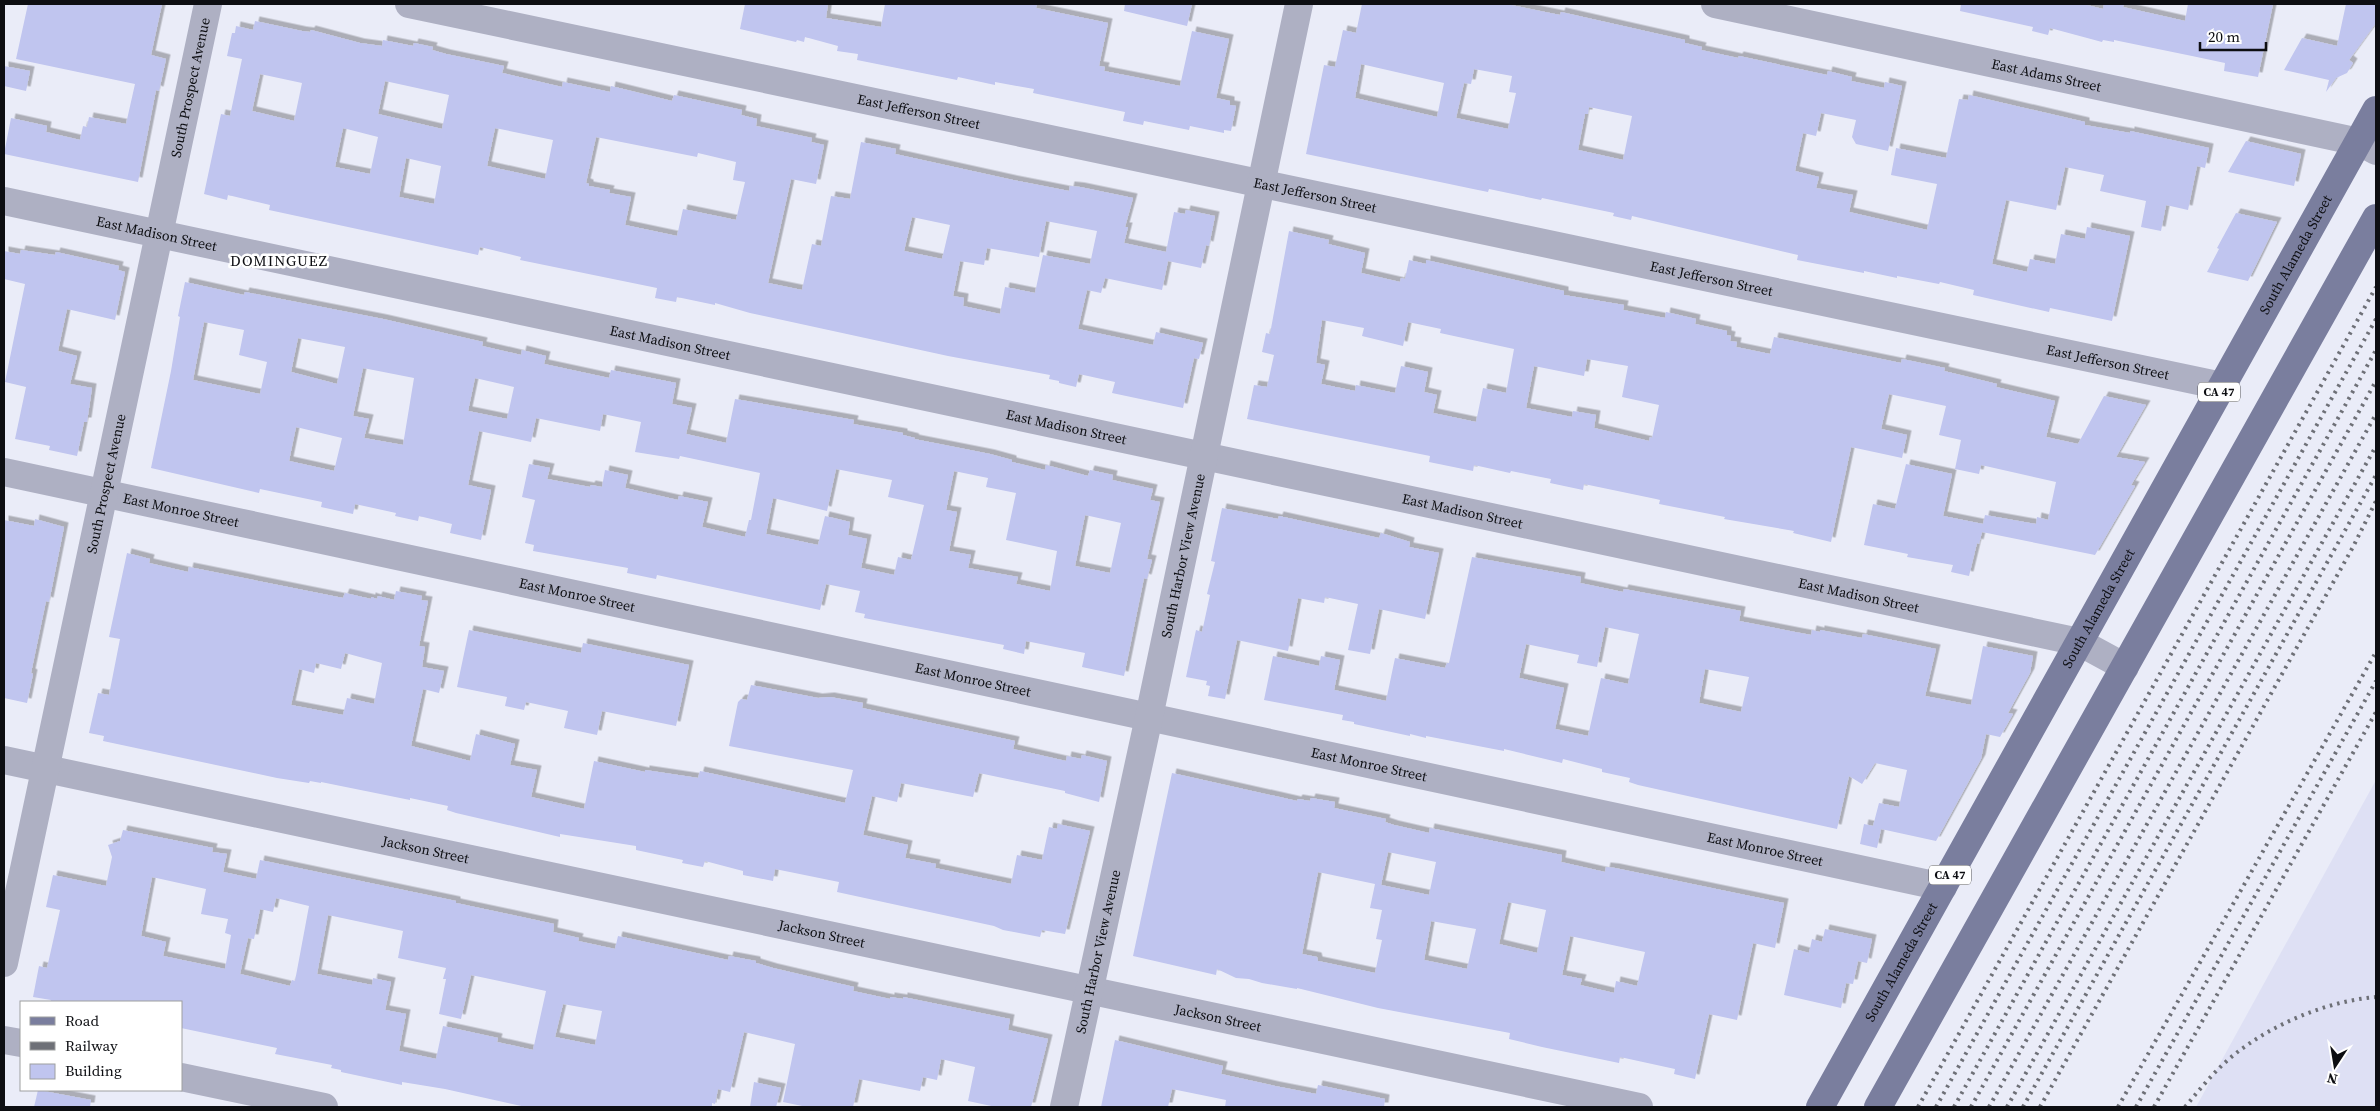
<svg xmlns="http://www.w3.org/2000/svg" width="2380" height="1111" font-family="'Source Serif 4',serif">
<defs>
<filter id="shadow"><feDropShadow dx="4.5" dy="-4.5" stdDeviation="0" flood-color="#0004"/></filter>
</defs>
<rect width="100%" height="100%" fill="#eaecf8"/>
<!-- built -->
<polygon fill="#dee0f4" points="2376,780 2376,1107 2196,1107"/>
<!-- building -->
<g fill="#c0c5ef" fill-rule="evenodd" filter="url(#shadow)">
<polygon points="28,4 162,4 151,55 166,59 159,91 156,90 138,182 4,154 11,118 47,126 46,132 80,140 83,126 87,127 89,117 126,124 135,84 16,59"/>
<polygon points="745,4 828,4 826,18 881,27 885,4 1037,4 1036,8 1108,23 1099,66 1105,67 1104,71 1180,86 1192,31 1229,39 1216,98 1230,101 1230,105 1236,106 1231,131 1224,130 1224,133 1190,126 1189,130 1144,121 1143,125 1123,121 1125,112 1033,93 1034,89 995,82 995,85 958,77 957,80 857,60 858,54 837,51 838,46 805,37 804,42 797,40 796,42 740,29"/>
<polygon points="1125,4 1192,4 1187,26 1124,11"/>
<path d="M1362,4H1506L1560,15L1561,12L1685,40V43L1702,47L1701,50L1738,58L1739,56L1827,75L1828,71L1852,77L1851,81L1884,88L1885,82L1902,86L1888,151L1856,144L1852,137L1856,120L1821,113L1816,136L1803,133L1795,171L1819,177L1816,188L1853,195L1849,212L1927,230L1937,184L1891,175L1896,148L1946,158L1959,99L1968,100L1969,95L2085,122V125L2130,133V131L2209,148L2205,168L2197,166L2188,210L2166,205L2161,231L2141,227L2146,201L2100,191L2104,175L2065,167L2056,210L2006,200L1992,264L2027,272L2030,259L2055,264L2061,234L2085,239L2087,227L2130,236L2112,321L2050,308L2049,312L1973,295L1974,290L1940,282L1939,284L1897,276V278L1864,271V273L1797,260L1798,255L1632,216L1631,220L1613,216L1614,213L1542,198L1541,200L1489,189L1488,192L1478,190L1306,154L1324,65L1335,67L1343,30L1356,33ZM1361,64L1444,83L1437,117L1355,98ZM1474,69L1512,76L1509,92L1516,93L1508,129L1456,118L1464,83L1471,84ZM1589,107L1632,116L1623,160L1578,150L1585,114H1588Z"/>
<polygon points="1961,4 2083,4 2103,9 2104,4 2124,4 2123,7 2185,21 2188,4 2273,4 2258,77 2224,71 2225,63 2192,56 2114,40 2114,42 2103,40 2102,42 2050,28 2048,35 2032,31 2033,27 1960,11"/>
<polygon points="2346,4 2376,4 2376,23 2349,60 2353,63 2347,73 2336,78 2326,92 2329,80 2284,70 2302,38 2337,46"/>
<path d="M255,21L302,31L310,32L311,30L360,43L382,46L383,40L413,46L414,43L433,47L432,50L446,54L504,66L502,73L562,87L563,82L610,92L611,86L672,101L674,95L742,110L741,115L757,119L756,126L812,138L811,142L824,145L816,184L791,179L768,283L802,290L812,244L821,246L831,196L850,199L861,142L896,149L895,154L1013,180L1069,191L1070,186L1080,187L1133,198L1125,227H1128L1124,243L1166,252L1174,212L1185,214L1186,210L1215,216L1209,246L1206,245L1201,268L1168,261L1162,290L1105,278L1101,293L1087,290L1078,329L1153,345L1156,332L1203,343L1199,359L1194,358L1183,408L1112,393L1115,382L1079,374L1076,387L1059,383V381L1049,379L1050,375L948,356L750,313L715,303V305L677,297L676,302L655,298L657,288L520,260L521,257L480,247L478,255L269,210L270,205L228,195L227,200L204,194L221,114L230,116L242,59L227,56L232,33H235L236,26L253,30ZM260,74L302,83L294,121L252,111ZM385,81L449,95L442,129L378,114ZM343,128L378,137L370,174L335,167ZM495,128L553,140L545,179L487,166ZM596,137L697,157L698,153L736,162L733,180L745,182L736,220L683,209L677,236L625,225L631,197L609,193L610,190L589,186V184L586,183ZM406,158L441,166L434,204L399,197ZM912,217L950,225L942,259L904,251ZM1046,221L1097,231L1090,264L1043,255L1035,293L1005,287L1000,314L963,306L964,298L953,296L960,261L984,265L987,248L1039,257Z"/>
<polygon points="4,66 30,71 26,91 4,86"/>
<polygon points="2246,141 2301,154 2294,186 2228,172"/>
<polygon points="2236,213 2277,222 2248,281 2207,272 2219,249 2217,248"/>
<path d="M1289,231L1329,240L1328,244L1365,253L1361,273L1400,282L1401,278L1405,279L1409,260L1426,264V260L1564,291V295L1624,305L1623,310L1665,318L1666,312L1696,319L1695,324L1727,331V335L1731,336L1730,341L1737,342L1736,347L1770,354L1774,337L1901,363L1902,359L1945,368L1944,371L1997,384L1996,387L2055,401L2046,437L2078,444L2104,396L2146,405L2116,457L2145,462L2131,485L2135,486L2095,555L1982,532L1979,544L1977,543L1969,576L1951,572L1953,565L1907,557L1908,554L1864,545L1873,504L1895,509L1906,464L1952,474L1943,516L1983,524L1985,515L2036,524L2037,517L2048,520L2056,482L1981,465L1979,474L1955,469L1961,440L1939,435L1946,406L1889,394L1881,429L1907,435L1902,458L1851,447L1831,542L1793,533L1794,531L1724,519L1725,517L1659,504L1660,500L1656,499L1584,484L1583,490L1550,483L1551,479L1511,471L1510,473L1474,465L1473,471L1429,462L1430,456L1247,419L1254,385L1267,387L1274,355L1262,352L1266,333L1270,334ZM1322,320L1364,328L1362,336L1403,346L1408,322L1441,329L1440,333L1514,349L1506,393L1483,388L1476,422L1433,413L1437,395L1424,392L1428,372L1401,366L1395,393L1356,385L1355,391L1321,384L1325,365L1316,363ZM1587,359L1628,366L1622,397L1659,405L1652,438L1650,437L1649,441L1594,428L1596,415L1573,411L1572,417L1526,408L1534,366L1584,376Z"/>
<polygon points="21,250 55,255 56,252 119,266 118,270 125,272 115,320 67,309 58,351 77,356 70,384 92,388 87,422 84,422 77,456 49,450 50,446 15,439 26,387 5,382 25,284 4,279 4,251 20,254"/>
<path d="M185,282L244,295L245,292L383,319L483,342L482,346L521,355L522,350L546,356L544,364L609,378L611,370L676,383L672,404L692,408L686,434L726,443L735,399L854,420L853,424L903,433V435L915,438L914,439L990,454L1012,460V462L1045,470L1046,465L1088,476L1090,470L1113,475L1112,480L1153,489L1150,500L1160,502L1147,559L1152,560L1147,579L1144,578L1124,676L1082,667L1085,653L1026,641L1024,654L1003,649L1004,645L864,618L865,614L855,612L860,591L826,584L820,610L657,575L656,579L627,573L628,568L533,551L534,545L525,543L535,500L522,497L529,464L550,468L547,479L590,487L591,485L602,487L605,470L628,475L625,488L678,500L679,496L708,502L702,527L745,537L749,520H751L760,473L680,456L679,459L635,452L641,422L603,414L600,431L536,418L531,442L479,431L468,485L491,490L481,540L450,533L452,524L419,516L418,521L395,516L396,513L355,504L353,514L321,507L322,502L260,489L259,493L151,468L171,371L180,317L178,316ZM204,322L244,330L239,355L267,362L260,394L193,380ZM298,338L345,347L337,384L291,372ZM363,368L414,378L403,445L364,438L369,419L353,416ZM475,378L514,387L507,419L468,411ZM296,427L342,438L334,471L289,461ZM836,469L892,480L888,497L924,505L911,560L898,557L894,575L861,568L867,539L848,535L850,522L825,516L818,545L766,534L773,498L827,511ZM954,471L988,478L986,487L1016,493L1006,540L1057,551L1050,591L1016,584L1018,577L968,568L971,555L949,551L957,512L946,510ZM1085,515L1121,523L1110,573L1075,566Z"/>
<polygon points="1222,508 1278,519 1279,516 1379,538 1381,533 1410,542 1409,547 1439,553 1425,619 1379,609 1370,654 1348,650 1358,604 1325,597 1324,603 1298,598 1288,651 1237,640 1225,699 1208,696 1210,686 1206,685 1207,681 1186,677 1196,630 1202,632 1210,595 1207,594 1215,562 1211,561"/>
<polygon points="35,519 64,527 49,602 46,601 31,673 33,674 27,703 4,698 4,520 34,526"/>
<path d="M127,553L150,559L149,563L188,572L189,567L343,598L345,593L371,599V597L377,599L378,596L394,600L396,591L422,596L421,600L428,601L419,646L425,647L422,667L444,671L439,693L423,689L411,746L470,761L476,734L515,744L510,765L537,770L531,797L584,809L594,761L645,772V770L698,778L700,771L845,803L853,770L729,746L738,702L741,699L747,700L751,685L818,698L830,697L863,703L862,708L1015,741L1013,749L1066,761L1067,756L1081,759L1082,755L1107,761L1099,802L1065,793V791L979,773L973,797L901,783L897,802L872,796L863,835L908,845L905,858L936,864L935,868L1011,884L1017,855L1042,860L1049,827L1057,829L1058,824L1090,831L1065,934L1042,930L1040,937L1003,930L994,926L837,892L839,882L775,869L773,881L743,875V871L705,861L703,867L682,863L683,860L636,850V846L560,834V837L456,813L447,810L448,806L410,798V800L321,782V783L310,781L309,783L277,778L103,741L104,736L89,733L98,693L109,695L120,639L109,637ZM345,653L382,663L374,704L347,698L343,715L291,705L299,669L314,673L316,663L341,669Z"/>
<path d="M1472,557L1581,577L1580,583L1623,592L1624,589L1741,611L1739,621L1795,632L1811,635L1812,630L1820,632V630L1862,638L1863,634L1936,649L1925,696L1971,705L1983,646L2033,656L2030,673L2008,713L2013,714L2000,737L1986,734L1981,759L1936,841L1881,829L1877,848L1860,844L1864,824L1873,826L1879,803L1899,807L1907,770L1875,763L1862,784L1849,776L1837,829L1638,785L1629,782L1630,778L1602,772V769L1563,759L1562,763L1504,749V751L1426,736V738L1410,734V736L1354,724V722L1342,720L1343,715L1264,700L1273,656L1319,666L1321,656L1340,660L1334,690L1386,701L1395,658L1445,668L1447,663H1449ZM1605,627L1639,634L1628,684L1601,678L1588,736L1555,729L1564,688L1519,678L1526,644L1579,655L1577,663L1597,667ZM1705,669L1749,677L1741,712L1699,703Z"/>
<polygon points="469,630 581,653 583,643 689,665 676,726 602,711 597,735 564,728 568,711 526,702 524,710 505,706 507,697 457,687"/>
<path d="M1172,773L1297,801L1298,799L1310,801L1311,798L1335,802L1334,808L1386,819L1385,822L1394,825L1429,833L1430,828L1562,855L1561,862L1605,872L1606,867L1615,868L1784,903L1775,948L1753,943L1737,1020L1709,1014L1695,1079L1674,1074L1675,1069L1620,1057L1619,1063L1542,1047L1509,1039L1510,1033L1378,1008L1297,988V989L1262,983L1249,979L1236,978L1217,969L1216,975L1133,956ZM1388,852L1436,862L1429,895L1381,885ZM1318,872L1375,884L1370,908L1382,910L1376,939L1382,940L1375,973L1318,961L1317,957L1302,954ZM1508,902L1546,910L1537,953L1499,944ZM1431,921L1476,929L1467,969L1424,960ZM1570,936L1645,952L1637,986L1616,981L1614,993L1580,985L1582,979L1562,975Z"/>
<path d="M123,830L213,848L212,852L227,854L223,872L256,879L260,860L456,901V903L554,924L553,932L579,938L578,941L615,949L618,936L728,960L729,956L756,961V963L773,968L854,987L853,991L890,999V997L903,999V997L1010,1019L1008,1030L1048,1039L1031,1107H996L968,1101L975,1067L941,1059L937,1080L923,1077L920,1091L859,1079L853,1107H807L783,1102L795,1044L744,1032L730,1092L718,1089L715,1104L712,1103V1107H526L445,1089L402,1082V1085L341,1072V1070L331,1068L332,1065L275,1054L277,1048L181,1028V1002H50L51,1000L33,997L39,966L47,968L60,910L46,907L53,875L106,886L112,857L108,845L120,841ZM152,877L206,889L201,914L228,919L225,933L231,935L225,969L163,956L166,942L141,936ZM276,898L309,906L295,981L292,980L290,986L240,974L248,938L254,939L260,909L273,912ZM328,915L403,931L398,958L446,968L443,979H446L439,1014L461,1019L471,975L546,991L533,1050L497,1042L498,1038L443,1026L436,1059L399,1051L406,1014L385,1010L391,982L373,978L372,985L317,974ZM563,1004L602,1011L595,1045L555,1037Z"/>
<polygon points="1825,929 1872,939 1867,963 1858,961 1853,984 1846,983 1841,1008 1784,995 1794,949 1809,953 1812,939 1822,942"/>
<polygon points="1115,1040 1223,1066 1221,1074 1275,1086 1316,1094 1318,1085 1385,1099 1384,1107 1225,1107 1226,1100 1172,1089 1168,1107 1101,1107"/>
<polygon points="754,1082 781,1088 776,1107 750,1107"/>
<polygon points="38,1090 91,1100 90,1107 34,1107"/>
</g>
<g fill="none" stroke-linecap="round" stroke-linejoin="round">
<!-- minor -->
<g stroke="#aeb0c3" stroke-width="28">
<path id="s1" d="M409,4L2222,386"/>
<path id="s2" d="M1715,4L2359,142L2376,151"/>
<path id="s3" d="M4,201L2079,642L2125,667"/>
<path id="s4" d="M4,472L1943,887"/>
<path id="s5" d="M4,760L1639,1107"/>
<path id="s6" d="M4,963L208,4"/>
<polyline points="4,1040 21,1043"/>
<polyline points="181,1077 324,1107"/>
<path id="s7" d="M1064,1107L1149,717L1299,4"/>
</g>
<!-- major -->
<g stroke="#7a7e9e" stroke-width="28">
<path id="s8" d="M1820,1107L2376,110"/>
<polyline points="1878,1107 2376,218"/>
</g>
<!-- rail -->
<g stroke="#6e7077" stroke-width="4" stroke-dasharray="2.5 5" stroke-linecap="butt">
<polyline points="1918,1107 2376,287"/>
<polyline points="1936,1107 2376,319"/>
<polyline points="1954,1107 2376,350"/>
<polyline points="1971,1107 2376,381"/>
<polyline points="1989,1107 2376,414"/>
<polyline points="2007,1107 2376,446"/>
<polyline points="2023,1107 2376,475"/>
<polyline points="2040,1107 2353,547 2376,501"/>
<polyline points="2118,1107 2376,652"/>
<polyline points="2136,1107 2376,681"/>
<polyline points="2154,1107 2376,712"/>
<path d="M2185,1107C2200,1089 2216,1069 2235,1054C2273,1024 2327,1001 2376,997"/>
</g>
</g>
<g text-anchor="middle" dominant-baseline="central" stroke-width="5" stroke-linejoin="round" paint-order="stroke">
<!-- shield labels -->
<g fill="#fff" stroke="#565659" stroke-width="1">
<rect x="2198" y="382.5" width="42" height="19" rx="4"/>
<rect x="1929" y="865.5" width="42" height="19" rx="4"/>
</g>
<g font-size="12" font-weight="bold" fill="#0d0e12">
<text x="2219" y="392">CA 47</text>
<text x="1950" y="875">CA 47</text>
</g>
<!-- street labels -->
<g font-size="14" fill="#0d0e12" stroke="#fff">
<text stroke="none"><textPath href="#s2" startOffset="339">East Adams Street</textPath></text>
<text stroke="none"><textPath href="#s6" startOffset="895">South Prospect Avenue</textPath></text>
<text stroke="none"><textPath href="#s1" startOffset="521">East Jefferson Street</textPath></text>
<text stroke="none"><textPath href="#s1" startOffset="926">East Jefferson Street</textPath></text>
<text stroke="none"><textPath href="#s3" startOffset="156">East Madison Street</textPath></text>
<text stroke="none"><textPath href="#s8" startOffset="976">South Alameda Street</textPath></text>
<text stroke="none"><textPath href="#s1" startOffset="1331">East Jefferson Street</textPath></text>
<text stroke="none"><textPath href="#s3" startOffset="681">East Madison Street</textPath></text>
<text stroke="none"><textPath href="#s1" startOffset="1736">East Jefferson Street</textPath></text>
<text stroke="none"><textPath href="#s3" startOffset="1086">East Madison Street</textPath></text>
<text stroke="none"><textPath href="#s6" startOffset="490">South Prospect Avenue</textPath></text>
<text stroke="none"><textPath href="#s4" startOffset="181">East Monroe Street</textPath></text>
<text stroke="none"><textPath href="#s3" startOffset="1491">East Madison Street</textPath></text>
<text stroke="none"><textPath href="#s7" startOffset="564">South Harbor View Avenue</textPath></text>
<text stroke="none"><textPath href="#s4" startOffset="586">East Monroe Street</textPath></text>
<text stroke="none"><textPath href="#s3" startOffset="1896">East Madison Street</textPath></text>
<text stroke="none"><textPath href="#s8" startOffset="571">South Alameda Street</textPath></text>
<text stroke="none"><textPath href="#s4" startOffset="991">East Monroe Street</textPath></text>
<text stroke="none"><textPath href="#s4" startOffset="1396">East Monroe Street</textPath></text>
<text stroke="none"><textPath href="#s4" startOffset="1801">East Monroe Street</textPath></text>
<text stroke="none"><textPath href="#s5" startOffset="431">Jackson Street</textPath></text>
<text stroke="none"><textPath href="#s5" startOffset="836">Jackson Street</textPath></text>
<text stroke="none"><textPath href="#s7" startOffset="159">South Harbor View Avenue</textPath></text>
<text stroke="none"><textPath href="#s8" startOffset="166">South Alameda Street</textPath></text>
<text stroke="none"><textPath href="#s5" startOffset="1241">Jackson Street</textPath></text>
</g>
<!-- neighbourhood labels -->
<g font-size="15" letter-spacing="1" fill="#0d0e12" stroke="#fff">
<text x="279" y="260">DOMINGUEZ</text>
</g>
</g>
<!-- border -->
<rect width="2380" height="1111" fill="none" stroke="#0d0e12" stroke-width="10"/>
<!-- legend -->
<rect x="20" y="1001" width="162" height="90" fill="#ffffff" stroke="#9e9fa0"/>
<rect x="30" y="1017" width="25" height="8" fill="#7a7e9e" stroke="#9e9fa0"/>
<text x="65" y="1026" font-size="15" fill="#0d0e12">Road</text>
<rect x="30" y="1042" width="25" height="8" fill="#6e7077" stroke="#9e9fa0"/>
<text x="65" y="1051" font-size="15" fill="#0d0e12">Railway</text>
<rect x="30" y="1064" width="25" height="15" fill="#c0c5ef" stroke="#9e9fa0"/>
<text x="65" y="1076" font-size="15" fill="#0d0e12">Building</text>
<!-- north arrow -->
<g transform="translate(2335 1066) rotate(192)" stroke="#ffffff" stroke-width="4" paint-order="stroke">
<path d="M0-4L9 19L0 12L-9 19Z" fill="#0d0e12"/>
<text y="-8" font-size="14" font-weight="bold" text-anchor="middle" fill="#0d0e12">N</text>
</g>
<!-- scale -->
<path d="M2200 42v8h66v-8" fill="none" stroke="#0d0e12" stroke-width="2.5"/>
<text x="2208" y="42" font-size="15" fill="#0d0e12" stroke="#ffffff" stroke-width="4" paint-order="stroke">20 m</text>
</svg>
